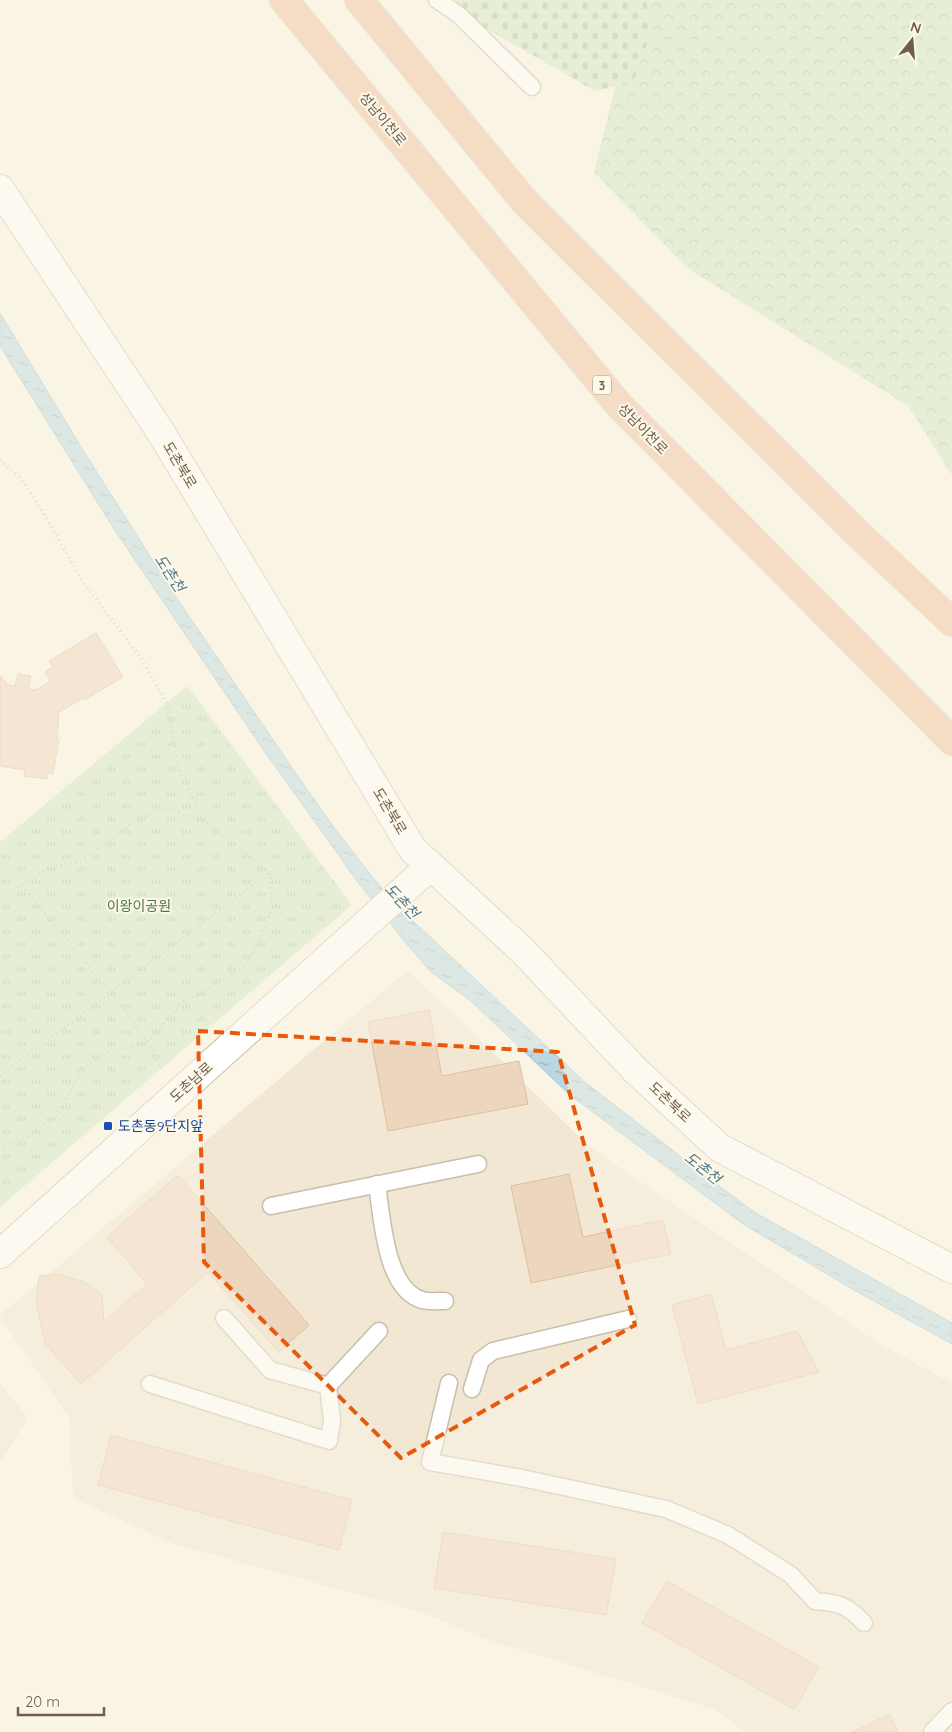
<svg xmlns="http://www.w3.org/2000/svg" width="952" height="1732" font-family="Quicksand,'Noto Sans KR',sans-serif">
<defs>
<pattern id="grass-tufts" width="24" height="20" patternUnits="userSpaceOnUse" patternTransform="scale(1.25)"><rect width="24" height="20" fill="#cee6c4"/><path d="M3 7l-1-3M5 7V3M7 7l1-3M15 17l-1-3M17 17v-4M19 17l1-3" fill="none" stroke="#acbea1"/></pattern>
<pattern id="forest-crowns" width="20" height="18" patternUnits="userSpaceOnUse" patternTransform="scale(1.25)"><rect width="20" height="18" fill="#cee6c4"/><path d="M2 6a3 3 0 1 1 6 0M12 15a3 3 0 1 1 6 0" fill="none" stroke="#acbea1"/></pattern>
<pattern id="cemetery-stones" width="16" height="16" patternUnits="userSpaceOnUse" patternTransform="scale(1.25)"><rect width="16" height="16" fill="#cee6c4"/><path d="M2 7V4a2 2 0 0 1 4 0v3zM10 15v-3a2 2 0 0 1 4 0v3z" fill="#acbea1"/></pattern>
<pattern id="water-ripples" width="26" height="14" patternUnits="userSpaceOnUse" patternTransform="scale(1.25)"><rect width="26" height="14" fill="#bad7e2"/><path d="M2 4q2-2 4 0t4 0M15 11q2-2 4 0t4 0" fill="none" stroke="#9cb2b9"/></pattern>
</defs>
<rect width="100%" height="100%" fill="#faf4e4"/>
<!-- residential -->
<g fill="#f1e7d3">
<polygon points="408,970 591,1148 883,1346 952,1383 952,1732 745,1732 714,1709 488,1640 421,1612 174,1544 73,1498 69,1418 0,1317 0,1315"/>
<polygon points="0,1383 28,1418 0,1463"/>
</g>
<!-- grass -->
<polygon fill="url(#grass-tufts)" points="187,686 352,905 0,1207 0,842"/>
<!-- forest -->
<polygon fill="url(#forest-crowns)" points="646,0 952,0 952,475 908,406 687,268 594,172 627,41"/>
<!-- cemetery -->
<polygon fill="url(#cemetery-stones)" points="457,0 646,0 652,30 633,82 595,91 475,22 456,2"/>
<!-- water -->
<polygon fill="url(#water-ripples)" stroke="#a1c5d3" points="0,313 81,447 174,594 299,778 338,833 374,879 413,921 586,1083 707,1177 754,1212 952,1323 952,1344 854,1290 743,1224 570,1095 472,1002 430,971 405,942 357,881 260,745 114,529 0,346"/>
<!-- building -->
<g fill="#edd6be" stroke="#dfbfa0">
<polygon points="96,633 123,677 84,700 83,698 59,712 57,739 59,739 53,774 48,773 47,779 24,776 25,770 0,766 0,676 8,685 15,686 18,674 31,676 28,689 36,690 51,681 45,672 53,667 49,661"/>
<polygon points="429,1010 442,1076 519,1061 528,1104 388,1131 368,1022"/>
<polygon points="569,1174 583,1237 663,1220 671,1254 531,1283 511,1186"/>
<polygon points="178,1175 309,1325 279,1352 208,1272 81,1384 45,1343 36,1301 39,1276 56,1274 84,1282 102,1295 104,1322 147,1284 107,1237"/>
<polygon points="711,1294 726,1350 797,1331 819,1372 698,1404 672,1305"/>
<polygon points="111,1435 352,1500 339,1550 98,1485"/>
<polygon points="443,1532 616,1559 606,1615 434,1588"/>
<polygon points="667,1581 819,1667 794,1709 642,1623"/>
<polygon points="889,1714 898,1732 853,1732"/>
</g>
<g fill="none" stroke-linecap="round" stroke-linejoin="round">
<!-- lane casing -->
<g stroke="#cabdab" stroke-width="19">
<g id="lane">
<polyline points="437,0 459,15 532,87"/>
<path d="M377,1184C382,1217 385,1289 422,1300C428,1302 438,1301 445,1301"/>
<polyline points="271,1206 478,1164"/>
<polyline points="224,1318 270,1370 328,1386 379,1331"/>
<path d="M449,1383L430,1462L522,1478L666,1509L728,1535L791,1575L815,1601C840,1603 847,1605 864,1623"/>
<polyline points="150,1384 329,1441 332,1420 328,1386"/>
<polyline points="472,1389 481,1360 493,1351 628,1319"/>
<polyline points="932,1732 952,1711"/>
</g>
</g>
<!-- street casing -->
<g stroke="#cabdab" stroke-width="30">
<g id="street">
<polyline points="431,866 523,951 636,1071 720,1148 952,1269"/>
<polyline points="0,1254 417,878"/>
</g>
</g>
<!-- secondary casing -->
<g stroke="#cdbeaa" stroke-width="30">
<polyline id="secondary" points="0,189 160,431 413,850 431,866 417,878"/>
</g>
<!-- highway casing -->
<g stroke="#dad5d0" stroke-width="30">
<g id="highway">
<polyline points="284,0 619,405 952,741"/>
<polyline points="359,0 525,202 855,531 952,622"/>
</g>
</g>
<!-- path -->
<g stroke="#d2baa1" stroke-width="3" stroke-dasharray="1 4" stroke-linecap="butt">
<polyline points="0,460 20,478 37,502 83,582 140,657 168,705 178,767 204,820"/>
<polyline points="22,886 111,993 148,1042 163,1071"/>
<polyline points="0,898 50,867 79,862 105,844 131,823 164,808 204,821 270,873 272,908 260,938 248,962 214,986 181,1003 148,1042 107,1053 91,1063 80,1072 58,1115 27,1137 5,1145 0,1145"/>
<polyline points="0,1076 269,873"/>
</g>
<!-- lane -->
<use href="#lane" stroke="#fff" stroke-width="16"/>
<!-- street -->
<use href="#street" stroke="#fff" stroke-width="28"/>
<!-- secondary -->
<use href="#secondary" stroke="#fff" stroke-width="28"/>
<!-- highway -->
<use href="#highway" stroke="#f0bea0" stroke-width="28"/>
</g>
<!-- marked area -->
<path d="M0 0H952V1732H0ZM198,1031L558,1052L635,1325L401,1458L204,1262Z" fill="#faf4e4" fill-opacity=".55" fill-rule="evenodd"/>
<path fill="none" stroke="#e8590c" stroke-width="4" stroke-dasharray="10 6" stroke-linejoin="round" d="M198,1031L558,1052L635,1325L401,1458L204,1262Z"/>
<!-- markers -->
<rect fill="#1a4fb4" stroke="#fdf8ea" stroke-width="2" x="103" y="1121" width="10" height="10" rx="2.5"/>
<g text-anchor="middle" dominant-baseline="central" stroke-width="4" stroke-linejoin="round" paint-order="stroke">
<!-- shield labels -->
<rect fill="#fdf8ea" stroke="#9a8c7b" stroke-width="1" x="593" y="375.5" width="18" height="19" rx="4"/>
<g font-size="12" font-weight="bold" fill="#705d4c">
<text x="602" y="385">3</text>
</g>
<!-- street labels -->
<g font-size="14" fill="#705d4c" stroke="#fdf8ea">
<text transform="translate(383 119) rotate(50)">성남이천로</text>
<text transform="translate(643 429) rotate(46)">성남이천로</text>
<text transform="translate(180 465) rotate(59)">도촌북로</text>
<text transform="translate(390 811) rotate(59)">도촌북로</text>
<text transform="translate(191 1082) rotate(-42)">도촌남로</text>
<text transform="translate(670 1102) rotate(43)">도촌북로</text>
</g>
<!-- park labels -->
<g font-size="14" fill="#517a48" stroke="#fdf8ea">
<text x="139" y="906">이왕이공원</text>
</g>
<!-- transit labels -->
<g font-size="14" fill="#164399" stroke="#fdf8ea" text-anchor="start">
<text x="118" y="1126">도촌동9단지앞</text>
</g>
<!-- water labels -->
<g font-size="15" font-style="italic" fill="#4b7789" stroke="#fdf8ea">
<text transform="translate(170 573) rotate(57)">도촌천</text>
<text transform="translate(402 901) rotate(47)">도촌천</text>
<text transform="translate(703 1168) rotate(38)">도촌천</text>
</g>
</g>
<!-- north arrow -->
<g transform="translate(912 40) rotate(17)" stroke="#fdf8ea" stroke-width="4" paint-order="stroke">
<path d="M0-4L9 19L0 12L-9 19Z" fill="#705d4c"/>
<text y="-8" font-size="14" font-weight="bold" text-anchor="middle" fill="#705d4c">N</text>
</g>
<!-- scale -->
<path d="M18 1707v8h86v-8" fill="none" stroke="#705d4c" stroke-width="2.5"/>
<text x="25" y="1707" font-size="15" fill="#705d4c" stroke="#fdf8ea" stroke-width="4" paint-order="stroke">20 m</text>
</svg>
